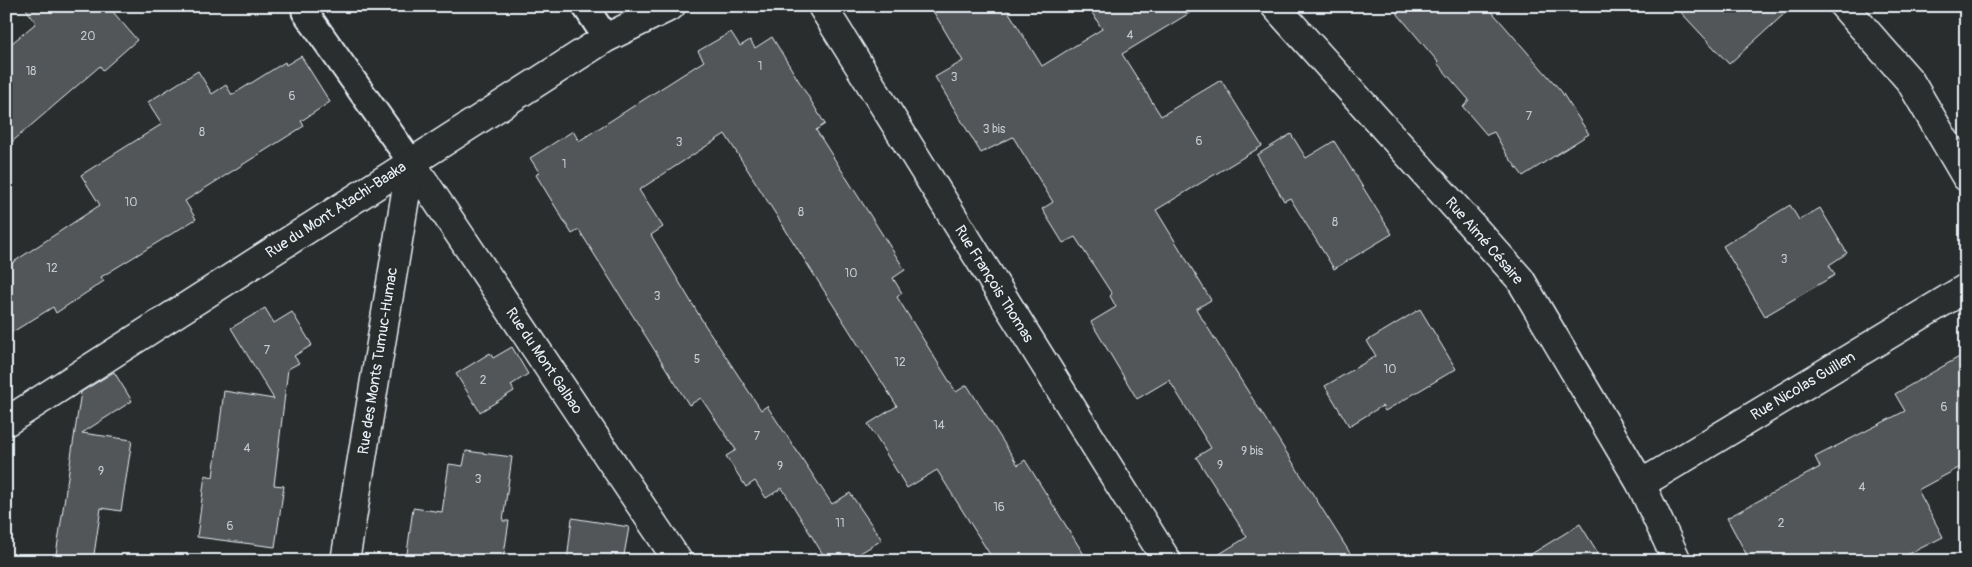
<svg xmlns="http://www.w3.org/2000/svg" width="1972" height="567" font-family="Pangolin,sans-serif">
<rect width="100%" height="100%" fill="#2a2d2e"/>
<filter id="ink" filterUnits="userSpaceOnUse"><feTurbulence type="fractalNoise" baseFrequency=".02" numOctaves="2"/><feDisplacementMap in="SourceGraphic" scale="10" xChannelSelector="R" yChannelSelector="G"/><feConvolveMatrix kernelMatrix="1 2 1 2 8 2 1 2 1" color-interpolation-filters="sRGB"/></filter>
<g filter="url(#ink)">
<!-- building -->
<g fill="#535759" stroke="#e8f1f8">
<polygon points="24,6 108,6 137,40 103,70 100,66 6,147 6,48 36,23"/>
<polygon points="930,6 1005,6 1042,66 1102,29 1088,6 1201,6 1122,54 1161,116 1221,80 1262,146 1156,210 1211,300 1196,309 1355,561 1208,561 1247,537 1196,457 1211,448 1169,380 1137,399 1091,322 1116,307 1110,296 1112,294 1075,237 1063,243 1042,209 1053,202 1013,137 981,153 935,77 963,61"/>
<polygon points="1391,6 1487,6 1561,91 1589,134 1523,176 1507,155 1494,132 1487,135 1463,107 1469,100 1437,63 1438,62"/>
<polygon points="1675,6 1793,6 1729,64"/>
<polygon points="731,32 740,46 750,40 755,48 772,37 825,124 816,130 905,270 893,278 902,293 897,297 956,392 967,385 1018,465 1025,460 1088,561 994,561 937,470 907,488 868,424 897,406 725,134 639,190 663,227 651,235 705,325 761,410 767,406 832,504 850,493 882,540 847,561 827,561 782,488 766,498 755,481 746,487 726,456 736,450 701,398 689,405 579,230 572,234 536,175 539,172 530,158 573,131 579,141 704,61 698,51"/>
<polygon points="301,56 330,102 301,121 304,126 185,201 196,219 101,277 104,281 56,313 53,307 6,336 6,267 100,205 81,175 162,124 148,102 198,71 212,94 226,85 232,95 285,62 286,65"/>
<polygon points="1291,134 1306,158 1334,141 1392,234 1334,269 1290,198 1284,201 1257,155"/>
<polygon points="1790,205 1799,220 1820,208 1847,253 1829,265 1835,275 1765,316 1723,246"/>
<polygon points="265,308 274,323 292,312 312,345 294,356 299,363 288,369 274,485 284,486 275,547 197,537 205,475 213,477 224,391 274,399 231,328"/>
<polygon points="1420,309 1456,369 1385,411 1382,406 1349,426 1325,386 1376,356 1367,341"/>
<polygon points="512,347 528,374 511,385 514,391 480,412 456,374 490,353 493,358"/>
<polygon points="1966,353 1966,464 1918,490 1943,537 1895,561 1750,561 1727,518 1820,467 1815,457 1905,411 1895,394"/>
<polygon points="114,372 132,401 82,433 132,440 121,511 101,508 93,561 55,561 81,392"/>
<polygon points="466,451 512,457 503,521 509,521 503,561 406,561 413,508 442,512 449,464 463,466"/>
<polygon points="572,518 629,527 623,561 567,561"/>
<polygon points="1580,524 1603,561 1520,561"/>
</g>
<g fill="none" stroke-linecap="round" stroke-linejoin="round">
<!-- lane casing -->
<g stroke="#e8f1f8" stroke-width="29">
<g id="lane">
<polyline points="306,6 305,12 411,162"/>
<polyline points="585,6 606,38"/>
</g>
</g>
<!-- street casing -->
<g stroke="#e8f1f8" stroke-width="31">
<g id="street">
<polyline points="822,6 1167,561"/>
<polyline points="1275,6 1520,279 1641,484 1677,561"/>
<polyline points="1844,6 1910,81 1966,177"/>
<polyline points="411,162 678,561"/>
<polyline points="6,422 606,38 671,6"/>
<polyline points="1641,484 1966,288"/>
<polyline points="345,561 411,162"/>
</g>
</g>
<!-- lane -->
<use href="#lane" stroke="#2a2d2e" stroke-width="25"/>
<!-- street -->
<use href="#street" stroke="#2a2d2e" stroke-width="28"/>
</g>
</g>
<g text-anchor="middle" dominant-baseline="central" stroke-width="4" stroke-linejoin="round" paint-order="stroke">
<!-- number labels -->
<g font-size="12" fill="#c3cad0">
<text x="1130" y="35">4</text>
<text x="88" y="36">20</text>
<text x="760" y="66">1</text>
<text x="31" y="71">18</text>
<text x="954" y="77">3</text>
<text x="292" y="96">6</text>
<text x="1529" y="116">7</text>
<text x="994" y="129">3 bis</text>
<text x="202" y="132">8</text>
<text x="1199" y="141">6</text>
<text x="679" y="142">3</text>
<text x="564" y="164">1</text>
<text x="131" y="202">10</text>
<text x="801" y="212">8</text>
<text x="1335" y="222">8</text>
<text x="1784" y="259">3</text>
<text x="52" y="268">12</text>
<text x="851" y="273">10</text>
<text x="657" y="296">3</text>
<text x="267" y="350">7</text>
<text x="697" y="359">5</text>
<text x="900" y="362">12</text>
<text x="1390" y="369">10</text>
<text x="483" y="380">2</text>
<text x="1944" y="407">6</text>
<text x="939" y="425">14</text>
<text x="757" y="436">7</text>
<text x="247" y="448">4</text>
<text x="1252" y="451">9 bis</text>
<text x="1220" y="465">9</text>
<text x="780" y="466">9</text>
<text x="101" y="471">9</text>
<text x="478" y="479">3</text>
<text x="1862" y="487">4</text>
<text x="999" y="507">16</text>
<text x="840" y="523">11</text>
<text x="1781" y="523">2</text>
<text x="230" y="526">6</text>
</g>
<!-- street labels -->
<g font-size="15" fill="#e8f1f8" stroke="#2a2d2e">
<text transform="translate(336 210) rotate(-33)">Rue du Mont Atachi-Baaka</text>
<text transform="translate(1484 241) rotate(49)">Rue Aimé Césaire</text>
<text transform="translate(994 284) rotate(58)">Rue François Thomas</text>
<text transform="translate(378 361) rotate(-81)">Rue des Monts Tumuc-Humac</text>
<text transform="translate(544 361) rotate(56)">Rue du Mont Galbao</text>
<text transform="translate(1803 386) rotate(-31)">Rue Nicolas Guillen</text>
</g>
</g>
<!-- margin -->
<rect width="1972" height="567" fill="none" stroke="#2a2d2e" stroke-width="25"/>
<rect x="12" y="12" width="1947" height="542" fill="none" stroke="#e8f1f8" stroke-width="2" filter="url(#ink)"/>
</svg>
